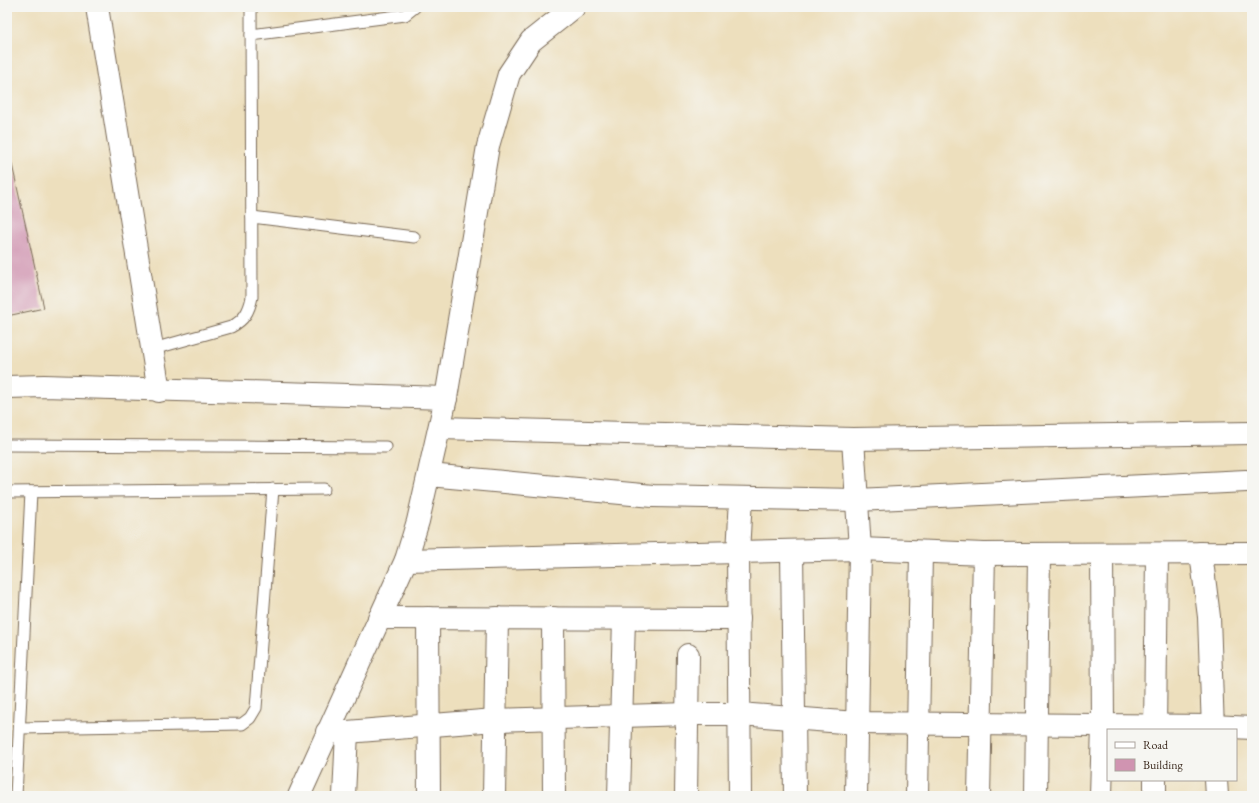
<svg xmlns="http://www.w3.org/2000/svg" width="1259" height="803" font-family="'EB Garamond',serif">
<rect width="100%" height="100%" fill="#f6f6f2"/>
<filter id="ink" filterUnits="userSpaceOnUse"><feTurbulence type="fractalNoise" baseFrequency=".025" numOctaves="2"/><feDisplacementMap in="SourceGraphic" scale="8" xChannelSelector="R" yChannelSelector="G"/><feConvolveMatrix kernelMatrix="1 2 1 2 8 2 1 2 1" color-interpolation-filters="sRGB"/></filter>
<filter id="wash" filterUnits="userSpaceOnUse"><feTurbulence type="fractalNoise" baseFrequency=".012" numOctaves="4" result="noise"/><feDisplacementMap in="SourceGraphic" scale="16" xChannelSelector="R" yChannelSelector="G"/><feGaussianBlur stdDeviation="0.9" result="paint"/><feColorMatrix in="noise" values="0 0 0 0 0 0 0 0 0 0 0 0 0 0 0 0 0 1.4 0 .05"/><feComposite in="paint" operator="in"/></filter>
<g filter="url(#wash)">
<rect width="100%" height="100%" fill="#eddfbd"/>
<g id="blocks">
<!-- building -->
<polygon fill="#d094b1" points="7,142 44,308 7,316"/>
</g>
</g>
<g filter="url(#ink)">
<use href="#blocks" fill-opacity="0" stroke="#796956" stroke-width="1"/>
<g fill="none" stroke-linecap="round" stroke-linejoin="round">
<!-- service casing -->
<g stroke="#796956" stroke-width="13">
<g id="service">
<polyline points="251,35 405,15 415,7"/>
<polyline points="252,217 414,237"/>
<path d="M153,349L231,327C244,320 249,312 252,297L251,7"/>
<polyline points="7,445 386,447"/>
<polyline points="7,492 324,489"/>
<polyline points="20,728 242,724 250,718 256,708 273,489"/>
<polyline points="16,796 31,492"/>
</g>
</g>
<!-- minor casing -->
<g stroke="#796956" stroke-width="24">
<g id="minor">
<polyline points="97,7 159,391"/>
<polyline points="7,387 44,386 446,398"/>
<polyline points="440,428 853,439 1252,433"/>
<polyline points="853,439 860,549 856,796"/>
<polyline points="429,475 653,496 857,500 1246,481"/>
<polyline points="792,551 795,796"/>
<polyline points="1201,553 1209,617 1213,730"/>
<polyline points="406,560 860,549 984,554 1251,553"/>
<polyline points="379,618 739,619"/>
<polyline points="428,618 429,796"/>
<polyline points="553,618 554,796"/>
<polyline points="1155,730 1157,554"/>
<polyline points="327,732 347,732 495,720 687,714 739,714 856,723 1213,726 1252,728"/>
<polyline points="1216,780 1217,796"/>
<polyline points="344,796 347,732"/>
<polyline points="494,796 497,618"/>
<polyline points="619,796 624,619"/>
<polyline points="686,796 688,655"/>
<polyline points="740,796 738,553 741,498"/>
<polyline points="917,796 921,552"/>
<polyline points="979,796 984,554"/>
<polyline points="1036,796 1039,554"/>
<polyline points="1101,796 1103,725 1102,554"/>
<polyline points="1155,796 1155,780"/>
</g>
</g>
<!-- tertiary casing -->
<g stroke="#796956" stroke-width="24">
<polyline id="tertiary" points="299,796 406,560 418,521 446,398 488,146 509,74 531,41 574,7"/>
</g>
<!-- service -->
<use href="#service" stroke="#fff" stroke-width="11"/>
<!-- minor -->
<use href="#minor" stroke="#fff" stroke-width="22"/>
<!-- tertiary -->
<use href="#tertiary" stroke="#fff" stroke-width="22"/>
</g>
</g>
<!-- margin -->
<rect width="1259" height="803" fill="none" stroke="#f6f6f2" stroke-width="24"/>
<!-- legend -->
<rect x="1107" y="729" width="130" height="52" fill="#f6f6f2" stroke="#aba49d"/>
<rect x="1115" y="742" width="20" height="6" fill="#ffffff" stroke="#aba49d"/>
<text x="1143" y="749" font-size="12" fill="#3b2a1e">Road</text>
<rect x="1115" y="759" width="20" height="12" fill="#d094b1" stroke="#aba49d"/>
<text x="1143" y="769" font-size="12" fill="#3b2a1e">Building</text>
</svg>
